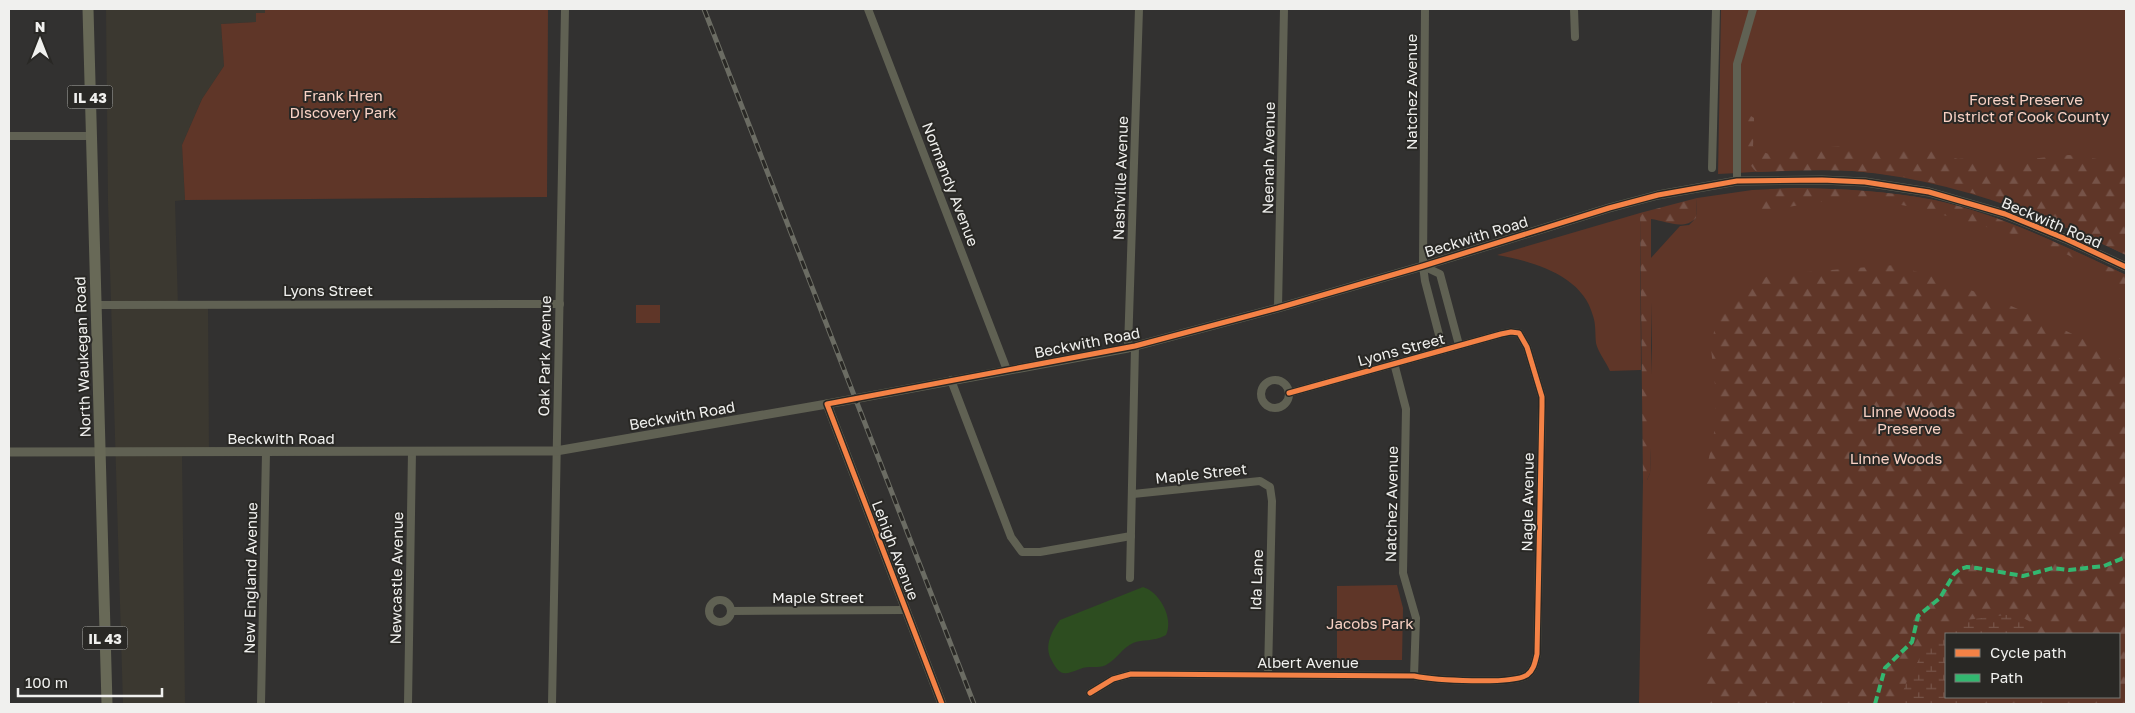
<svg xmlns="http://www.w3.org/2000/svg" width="2135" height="713" font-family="'Golos Text',sans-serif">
<defs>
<pattern id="forest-firs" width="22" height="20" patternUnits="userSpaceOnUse" patternTransform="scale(1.25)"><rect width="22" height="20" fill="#5f3628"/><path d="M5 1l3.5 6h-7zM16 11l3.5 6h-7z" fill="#765348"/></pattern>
<pattern id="wetland-marsh" width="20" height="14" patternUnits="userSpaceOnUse" patternTransform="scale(1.25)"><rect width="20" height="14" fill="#5f3628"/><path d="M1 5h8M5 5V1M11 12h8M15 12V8" fill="none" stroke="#765348"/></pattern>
</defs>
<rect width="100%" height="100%" fill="#323130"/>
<!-- built -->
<polygon fill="#3b3830" points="106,9 265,9 265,13 257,22 221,24 224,66 202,99 182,145 185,200 175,201 178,307 208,306 209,455 182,455 185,704 123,704 108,201"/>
<!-- green -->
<g fill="#5f3628" fill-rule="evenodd">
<polygon points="265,9 548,9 547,197 185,200 182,145 202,99 224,66 221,24 256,22 256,13 265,13"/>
<path d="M1721,9H2126V255C2040,214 1951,180 1855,171C1810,167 1763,172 1718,174Z"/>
<path d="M1797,188C1843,189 1888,191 1934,200C2002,215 2064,246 2126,275V704H1639L1643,480H1647L1650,473L1651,448L1650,402L1652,346L1650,259L1680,226L1689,225L1696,218L1697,198L1752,190ZM1946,634H2119V697H1946Z"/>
<path d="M1640,213L1641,370L1610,371C1606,362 1598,352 1596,343C1595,334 1596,324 1593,316C1583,275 1532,261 1497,255Z"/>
<rect x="636" y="305" width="24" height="18"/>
<polygon points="1397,585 1403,608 1402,660 1337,660 1337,586"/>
</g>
<!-- forest -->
<g fill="url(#forest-firs)" fill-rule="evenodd">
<path d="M1751,116L1754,118V122L1753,146L1757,150L1769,154L1839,146L1874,149H1924L1958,159L1970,158L2008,161L2069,155L2104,160L2126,166V255C2041,214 1949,177 1852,171C1821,169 1789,171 1757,172C1742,161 1745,135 1748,118Z"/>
<path d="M1797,188C1843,189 1888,191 1934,200C2002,215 2064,246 2126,275V288L2068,255L2040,242L1918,208L1879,201H1852L1820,202L1756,212L1753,208L1754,201L1770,189Z"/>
<path d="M1697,198L1696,218C1683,231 1667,221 1651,219V448L1650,473L1647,480H1643L1640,213Z"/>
<path d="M1894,265C1975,288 2053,321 2126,362V704H1704V635L1702,576L1704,482L1716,423L1715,385L1711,348L1716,321L1733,293L1770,275ZM1946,634H2119V697H1946Z"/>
</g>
<!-- wetland -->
<polygon fill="url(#wetland-marsh)" points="2015,614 2029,621 2029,634 1946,634 1946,697 1978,697 1972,704 1902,704 1901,697 1906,683 1923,652 1957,621"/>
<!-- water -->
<path fill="#2d4d20" d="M1143,587C1160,592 1174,619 1166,635C1153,642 1143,639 1133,643C1122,648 1117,659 1106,665C1098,669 1089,665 1080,669C1064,675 1060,677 1051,659C1044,645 1052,631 1060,620Z"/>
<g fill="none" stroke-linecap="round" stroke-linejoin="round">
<!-- minor -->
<g stroke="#606153" stroke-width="8">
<polyline points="868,9 1007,370"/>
<polyline points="1425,9 1423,266 1425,281 1443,350"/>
<polyline points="1574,9 1575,37"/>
<polyline points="9,136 91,136"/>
<polyline points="1712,168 1716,9"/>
<polyline points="1737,181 1737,64 1753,9"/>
<polyline points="1423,266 1440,274 1459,345"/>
<polyline points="96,305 560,304"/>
<polyline points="1278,308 1284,9"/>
<polyline points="1128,348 1139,9"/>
<polyline points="1394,363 1406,409 1403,573 1416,618 1414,676"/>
<polyline points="951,380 1011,537 1022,552 1040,552 1131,536"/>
<circle cx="1275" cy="394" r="14"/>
<polyline points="1133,494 1260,481 1270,487 1272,501 1268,674"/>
<polyline points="1130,578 1135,346"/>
<circle cx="720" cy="611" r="11"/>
<polyline points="731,611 905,610"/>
<path d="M1090,693L1113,679L1131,674L1414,676C1434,680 1511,685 1527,675C1534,670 1535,662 1537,654L1542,406V397L1527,347L1519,333L1511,332L1501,334L1289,393"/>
<polyline points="261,704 266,452"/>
<polyline points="408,704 412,451"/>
<polyline points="552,704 565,9"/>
</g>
<!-- tertiary -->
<g stroke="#606153" stroke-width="9">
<polyline points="827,404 942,704"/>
<polyline points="9,452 556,451 827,404 1128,348 1278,308 1423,266 1609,208 1658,195 1737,181 1822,180 1865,182 1929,192 2005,214 2066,239 2126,267"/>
</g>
<!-- primary -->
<polyline stroke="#686957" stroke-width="11" points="88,9 107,704"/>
<!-- rail casing -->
<g stroke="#6b6c63" stroke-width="5">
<polyline id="rail" points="704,9 974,704"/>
</g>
<!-- rail -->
<use href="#rail" stroke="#292825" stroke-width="3" stroke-dasharray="9" stroke-linecap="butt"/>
<!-- quiet -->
<polyline stroke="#33b770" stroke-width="4" stroke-dasharray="8 4" stroke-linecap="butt" points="1875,704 1885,668 1912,642 1918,616 1940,598 1954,574 1960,569 1967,567 1977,568 2023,576 2053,568 2069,570 2104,566 2126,557"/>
<!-- cycleway casing -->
<g stroke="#292825" stroke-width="8">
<g id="cycleway">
<path d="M1090,693L1113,679L1131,674L1414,676C1434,680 1511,685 1527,675C1534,670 1535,662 1537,654L1542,406V397L1527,347L1519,333L1511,332L1501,334L1289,393"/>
<polyline points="942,704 827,404 1135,346 1278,308 1423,266 1609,208 1658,195 1737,181 1822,180 1865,182 1929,192 2005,214 2066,239 2126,267"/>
</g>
</g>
<!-- cycleway -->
<use href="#cycleway" stroke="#f48246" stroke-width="5"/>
</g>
<g text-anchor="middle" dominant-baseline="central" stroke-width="4" stroke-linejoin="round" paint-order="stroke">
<!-- shield labels -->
<g fill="#292825" stroke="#b4b4b2" stroke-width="1">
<rect x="67.5" y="85.5" width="45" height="23" rx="4"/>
<rect x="82.5" y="626.5" width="45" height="23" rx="4"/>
</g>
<g font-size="14" font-weight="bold" fill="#f0f0ee">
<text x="90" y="97">IL 43</text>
<text x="105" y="638">IL 43</text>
</g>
<!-- street labels -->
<g font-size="15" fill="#f0f0ee" stroke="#292825">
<text transform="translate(1411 92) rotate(-90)">Natchez Avenue</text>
<text transform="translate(1268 158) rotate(-89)">Neenah Avenue</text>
<text transform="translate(1120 178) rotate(-88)">Nashville Avenue</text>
<text transform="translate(951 184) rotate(69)">Normandy Avenue</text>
<text transform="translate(2052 222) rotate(23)">Beckwith Road</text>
<text transform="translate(1476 236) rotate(-17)">Beckwith Road</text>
<text x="328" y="290">Lyons Street</text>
<text transform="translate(1087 342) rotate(-11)">Beckwith Road</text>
<text transform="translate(1401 349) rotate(-15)">Lyons Street</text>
<text transform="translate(544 356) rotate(-89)">Oak Park Avenue</text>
<text transform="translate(82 357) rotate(-92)">North Waukegan Road</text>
<text transform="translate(682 415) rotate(-10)">Beckwith Road</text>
<text x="281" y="438">Beckwith Road</text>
<text transform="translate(1201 473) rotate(-6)">Maple Street</text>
<text transform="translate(1527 502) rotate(-89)">Nagle Avenue</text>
<text transform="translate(1391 504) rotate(-89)">Natchez Avenue</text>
<text transform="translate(896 550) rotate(69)">Lehigh Avenue</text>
<text transform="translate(250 578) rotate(-89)">New England Avenue</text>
<text transform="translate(396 578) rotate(-89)">Newcastle Avenue</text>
<text transform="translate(1256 580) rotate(-88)">Ida Lane</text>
<text x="818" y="597">Maple Street</text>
<text x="1308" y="662">Albert Avenue</text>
</g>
<!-- park labels -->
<g font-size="15" fill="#f8d1c4" stroke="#292825">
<text x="343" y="95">Frank Hren<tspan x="343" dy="17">Discovery Park</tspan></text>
<text x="2026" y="99">Forest Preserve<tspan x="2026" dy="17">District of Cook County</tspan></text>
<text x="1909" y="411">Linne Woods<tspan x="1909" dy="17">Preserve</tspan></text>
<text x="1896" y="458">Linne Woods</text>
<text x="1370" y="623">Jacobs Park</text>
</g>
</g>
<!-- border -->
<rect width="2135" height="713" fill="none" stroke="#f0f0ee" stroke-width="20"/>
<!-- legend -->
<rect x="1945" y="633" width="175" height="65" fill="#292825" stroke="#797875"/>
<rect x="1955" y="649" width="25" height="8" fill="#f48246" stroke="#797875"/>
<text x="1990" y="658" font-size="15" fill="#f0f0ee">Cycle path</text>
<rect x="1955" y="674" width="25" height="8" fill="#33b770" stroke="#797875"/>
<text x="1990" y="683" font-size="15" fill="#f0f0ee">Path</text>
<!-- north arrow -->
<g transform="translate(40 40)" stroke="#292825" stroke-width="4" paint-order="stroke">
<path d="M0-4L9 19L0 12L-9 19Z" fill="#f0f0ee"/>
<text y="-8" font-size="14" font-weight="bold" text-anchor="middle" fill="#f0f0ee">N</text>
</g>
<!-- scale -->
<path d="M18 688v8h144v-8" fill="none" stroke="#f0f0ee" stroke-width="2.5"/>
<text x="25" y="688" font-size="15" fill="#f0f0ee" stroke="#292825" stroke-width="4" paint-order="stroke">100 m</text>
</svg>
